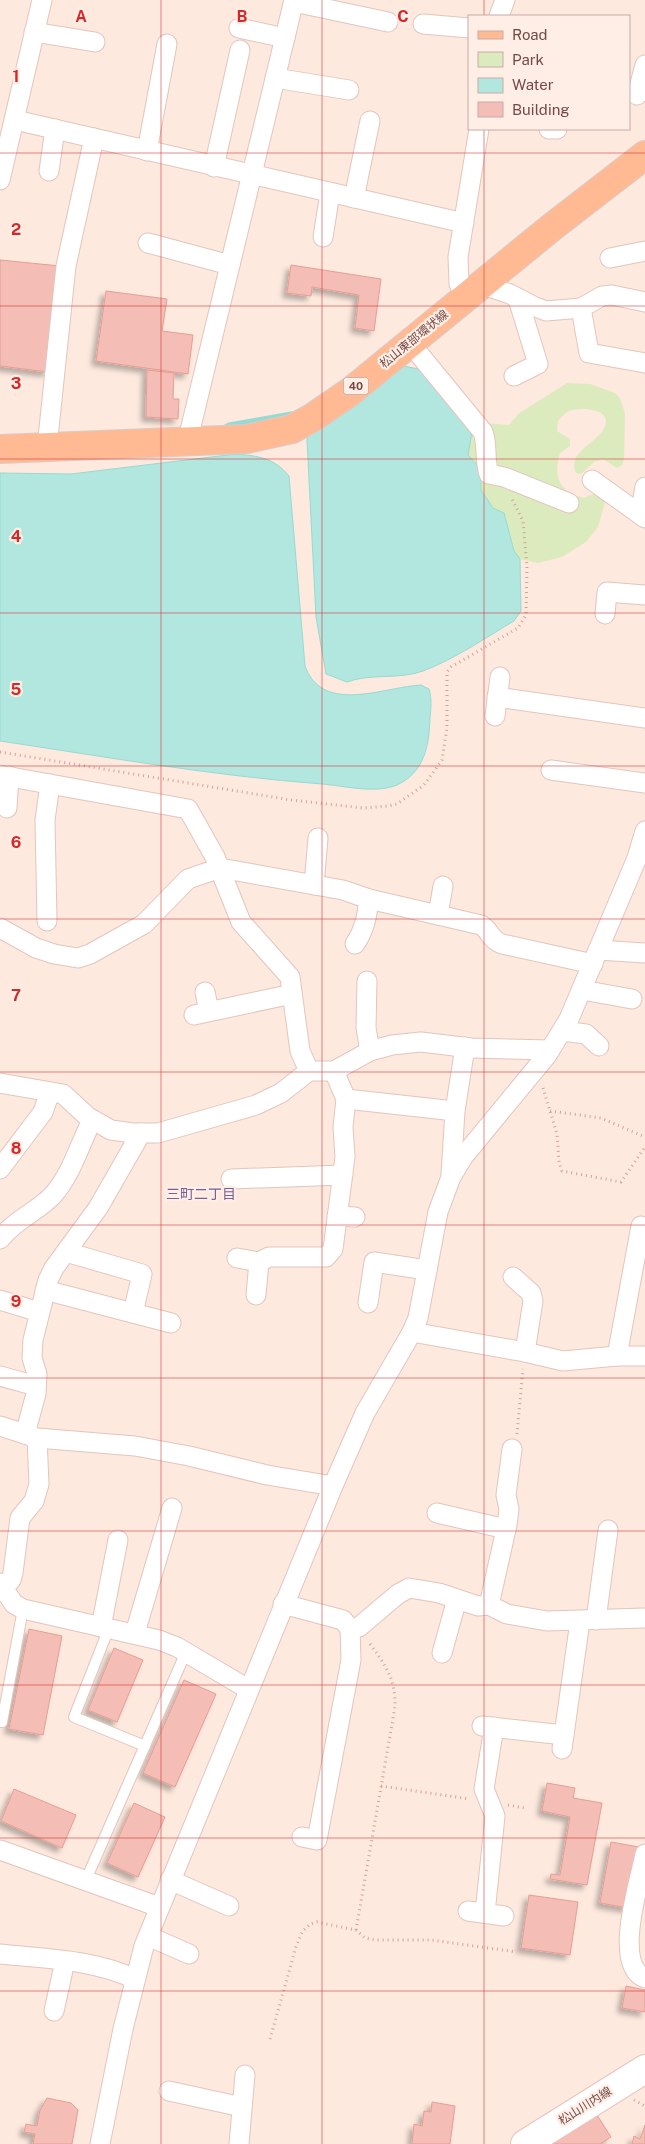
<svg xmlns="http://www.w3.org/2000/svg" width="645" height="2144" font-family="'Public Sans','Noto Sans JP',sans-serif">
<defs>
<filter id="shadow"><feDropShadow dx="-4.5" dy="4.5" stdDeviation="2.5" flood-color="#0004"/></filter>
</defs>
<rect width="100%" height="100%" fill="#fde9de"/>
<!-- green -->
<path fill="#dcebbd" d="M567,383L590,384L615,393L620,398L625,413L624,459L622,465L617,468L603,459L594,462L581,474L576,473C565,450 604,442 606,422C607,408 578,407 569,411C565,413 561,417 558,421L557,431L570,439V446L560,453C553,477 559,492 584,498L597,492L606,499L598,527L586,542L562,557L538,563L520,559L514,551L504,513L493,508L481,490V469L468,455L473,426L484,423L509,425L518,414Z"/>
<!-- water -->
<g fill="#b2e7e0" stroke="#98d9d2">
<path d="M404,366L423,370L473,426L468,455L481,469V490L493,508L504,513L514,551L520,559L521,611L514,621C485,638 455,659 423,671C398,680 371,673 347,682L326,674L316,617L307,440L308,435Z"/>
<path d="M236,454C259,456 274,458 289,476L305,666C321,711 375,691 411,686L421,685L429,689C432,699 431,708 430,718C429,745 425,772 397,785C375,794 345,786 322,784C214,776 107,757 0,741V473L71,474Z"/>
</g>
<g fill="none" stroke-linecap="round" stroke-linejoin="round">
<!-- stream -->
<polyline stroke="#98d9d2" stroke-width="5" points="222,429 229,425 297,413"/>
</g>
<!-- building -->
<g fill="#f4bdb5" stroke="#e79d94" filter="url(#shadow)">
<polygon points="0,260 60,266 48,372 0,366"/>
<polygon points="291,265 381,279 374,331 355,328 359,295 312,287 311,296 287,293"/>
<polygon points="106,291 167,299 162,331 193,335 188,374 96,361"/>
<polygon points="147,370 174,373 173,399 179,399 178,419 146,417"/>
<polygon points="29,1629 62,1636 43,1735 9,1729"/>
<polygon points="114,1648 143,1660 117,1722 88,1710"/>
<polygon points="184,1680 216,1694 175,1787 143,1773"/>
<polygon points="547,1783 575,1788 573,1798 602,1803 587,1885 550,1879 551,1874 560,1875 570,1817 542,1811"/>
<polygon points="14,1789 76,1815 62,1848 1,1821"/>
<polygon points="134,1803 165,1817 138,1877 107,1863"/>
<polygon points="611,1842 639,1847 628,1908 600,1903"/>
<polygon points="529,1895 578,1902 570,1955 521,1948"/>
<polygon points="626,1986 645,1990 645,2012 622,2008"/>
<polygon points="47,2098 71,2103 78,2110 72,2144 33,2144 35,2134 24,2132 26,2124 37,2126 40,2110"/>
<polygon points="432,2102 455,2106 450,2144 412,2144 414,2124 422,2126 424,2111 431,2112"/>
<polygon points="597,2115 611,2137 600,2144 549,2144"/>
<polygon points="645,2125 645,2144 632,2144 634,2136 640,2139"/>
</g>
<g fill="none" stroke-linecap="round" stroke-linejoin="round">
<!-- service casing -->
<g stroke="#e3c5bd" stroke-width="12">
<g id="service">
<polyline points="109,1628 74,1717 145,1746"/>
<polyline points="0,1722 2,1722 23,1609"/>
<polyline points="85,1882 186,1652"/>
</g>
</g>
<!-- minor casing -->
<g stroke="#e3c5bd" stroke-width="21">
<g id="minor">
<polyline points="294,2 388,22"/>
<polyline points="499,16 505,0"/>
<polyline points="423,24 469,28"/>
<polyline points="239,28 285,38"/>
<polyline points="34,32 95,42"/>
<polyline points="275,78 349,90"/>
<polyline points="637,95 645,65"/>
<polyline points="15,120 464,223"/>
<polyline points="549,129 557,129"/>
<polyline points="147,151 167,44"/>
<polyline points="214,167 240,50"/>
<polyline points="49,171 55,129"/>
<polyline points="0,180 42,0"/>
<polyline points="354,198 370,121"/>
<polyline points="323,237 330,193"/>
<polyline points="148,243 230,265"/>
<polyline points="610,258 645,251"/>
<polyline points="481,284 510,294 533,306 546,311 581,308 602,296 612,295 645,302"/>
<polyline points="466,297 459,284 458,257 479,129"/>
<polyline points="581,308 589,353 645,363"/>
<path d="M410,343L483,432C488,445 484,460 489,474L504,477L569,503"/>
<polyline points="514,376 538,364 518,299"/>
<polyline points="187,443 294,0"/>
<polyline points="47,447 66,266 94,138"/>
<polyline points="592,480 645,518"/>
<polyline points="640,514 645,487"/>
<polyline points="605,614 607,592 645,595"/>
<polyline points="497,697 645,718"/>
<polyline points="495,716 500,677"/>
<polyline points="551,770 645,783"/>
<polyline points="0,775 188,809 215,857 241,922 290,977 300,1051 309,1071"/>
<polyline points="7,808 9,776"/>
<polyline points="314,885 318,838"/>
<polyline points="438,915 443,886"/>
<polyline points="47,921 45,820 50,784"/>
<path d="M0,928L36,948L54,954L78,958L90,954L144,924L188,879L220,868L343,890L369,899L481,925C490,930 490,940 502,944L593,964"/>
<path d="M355,944C365,929 367,916 369,899"/>
<polyline points="598,950 645,953"/>
<polyline points="367,981 366,1028 370,1051"/>
<polyline points="582,990 632,999"/>
<polyline points="205,992 209,1011"/>
<polyline points="194,1015 292,994"/>
<polyline points="562,1031 586,1034 599,1046"/>
<polyline points="0,1083 63,1094 88,1117 111,1130 133,1133 158,1133 256,1105 281,1093 309,1071 334,1071 370,1051 392,1045 421,1042 471,1048 550,1050"/>
<polyline points="346,1099 455,1111"/>
<polyline points="0,1169 43,1112 50,1092"/>
<polyline points="451,1174 455,1111 465,1047"/>
<polyline points="231,1179 343,1175"/>
<polyline points="337,1216 355,1217"/>
<path d="M0,1239C16,1219 37,1212 53,1195C71,1175 80,1144 92,1120"/>
<polyline points="66,1252 142,1274 133,1313"/>
<polyline points="237,1258 259,1262 269,1257 326,1257 333,1249 345,1157 343,1127 346,1099 334,1071"/>
<polyline points="513,1277 531,1293 533,1301 525,1352"/>
<polyline points="45,1290 171,1323"/>
<polyline points="256,1295 259,1262"/>
<polyline points="0,1300 39,1312"/>
<polyline points="368,1303 374,1262 427,1270"/>
<polyline points="412,1332 525,1352 563,1361 617,1356 645,1356"/>
<polyline points="617,1356 641,1226"/>
<polyline points="0,1376 36,1386"/>
<polyline points="0,1426 37,1438 135,1446 189,1456 267,1475 333,1486"/>
<polyline points="25,1434 36,1394 37,1374 32,1358 33,1340 48,1280 54,1268 98,1208 141,1133"/>
<polyline points="437,1513 506,1529"/>
<polyline points="0,1583 14,1604 23,1609 159,1640 177,1647 248,1689"/>
<polyline points="3,1586 11,1580 13,1573 20,1518 34,1501 39,1484 37,1438"/>
<polyline points="283,1604 343,1620 350,1629 351,1660 317,1840 302,1837"/>
<polyline points="489,1605 507,1525 509,1509 506,1495 512,1449"/>
<polyline points="596,1620 608,1530"/>
<polyline points="101,1627 118,1540"/>
<polyline points="350,1629 359,1627 398,1594 409,1588 439,1593 478,1606 489,1605 507,1614 547,1621 645,1618"/>
<polyline points="135,1633 172,1508"/>
<polyline points="442,1653 457,1599"/>
<polyline points="482,1726 564,1735"/>
<polyline points="562,1749 580,1621"/>
<polyline points="0,1850 159,1907"/>
<path d="M645,1854C640,1881 612,1965 645,1978"/>
<polyline points="170,1880 229,1906"/>
<polyline points="468,1911 504,1916"/>
<polyline points="485,1913 495,1816 484,1789 494,1727"/>
<polyline points="148,1936 189,1954"/>
<path d="M0,1954C45,1959 93,1959 135,1979"/>
<polyline points="54,2011 65,1961"/>
<polyline points="169,2091 242,2107"/>
<polyline points="100,2144 123,2029 144,1946 333,1486 365,1413 412,1332 418,1318 438,1212 451,1177 463,1157 547,1055 569,1019 637,858 645,831"/>
<polyline points="239,2144 245,2075"/>
</g>
</g>
<!-- secondary casing -->
<g stroke="#e9c3ba" stroke-width="30">
<polyline id="secondary" points="525,2144 645,2069"/>
</g>
<!-- primary casing -->
<g stroke="#d8cccb" stroke-width="30">
<polyline id="primary" points="0,449 247,439 292,429 312,418 350,392 552,227 645,155"/>
</g>
<!-- path -->
<g stroke="#d8a098" stroke-width="3" stroke-dasharray="1 4" stroke-linecap="butt">
<polyline points="0,752 291,800 363,808 388,806 397,804 424,785 442,760 447,728 447,672 451,667 518,628 526,615 527,567 523,521 512,499"/>
<polyline points="543,1088 557,1134 559,1162 562,1171 621,1182 645,1147"/>
<polyline points="550,1111 601,1118 645,1137"/>
<polyline points="517,1434 523,1369"/>
<polyline points="381,1786 470,1799"/>
<polyline points="508,1805 525,1808"/>
<path d="M356,1930L395,1707C396,1678 384,1663 368,1641"/>
<polyline points="270,2039 296,1947 302,1932 310,1924 317,1922 356,1930 365,1938 375,1940 431,1940 517,1952"/>
<polyline points="634,2100 645,2106"/>
</g>
<!-- service -->
<use href="#service" stroke="#fff" stroke-width="10"/>
<!-- minor -->
<use href="#minor" stroke="#fff" stroke-width="19"/>
<!-- secondary -->
<use href="#secondary" stroke="#fff" stroke-width="28"/>
<!-- primary -->
<use href="#primary" stroke="#ffba94" stroke-width="28"/>
</g>
<!-- grid -->
<path fill="none" stroke="#d62828" stroke-width="1" stroke-opacity="0.55" d="M161,0V2144M322,0V2144M484,0V16M484,129V2144M0,153H645M0,306H645M0,459H645M0,613H645M0,766H645M0,919H645M0,1072H645M0,1225H645M0,1378H645M0,1531H645M0,1685H645M0,1838H645M0,1991H645"/>
<g text-anchor="middle" dominant-baseline="central" stroke-width="4.5" stroke-linejoin="round" paint-order="stroke">
<!-- shield labels -->
<rect fill="#ffeee6" stroke="#9e7a75" stroke-width="1" x="343.5" y="377.5" width="25" height="17" rx="4"/>
<g font-size="11" font-weight="bold" fill="#744945">
<text x="356" y="386">40</text>
</g>
<!-- street labels -->
<g font-size="12" fill="#744945" stroke="#ffeee6">
<text transform="translate(414 339) rotate(-39)">松山東部環状線</text>
<text transform="translate(585 2106) rotate(-32)">松山川内線</text>
</g>
<!-- neighbourhood labels -->
<g font-size="14" fill="#766098" stroke="#ffeee6">
<text x="201" y="1194">三町二丁目</text>
</g>
</g>
<g font-size="16" text-anchor="middle" font-weight="bold" fill="#d62828" stroke="#ffeee6" stroke-width="4.5" stroke-linejoin="round" paint-order="stroke">
<text x="81" y="22">A</text>
<text x="242" y="22">B</text>
<text x="403" y="22">C</text>
<text x="16" y="82">1</text>
<text x="16" y="235">2</text>
<text x="16" y="389">3</text>
<text x="16" y="542">4</text>
<text x="16" y="695">5</text>
<text x="16" y="848">6</text>
<text x="16" y="1001">7</text>
<text x="16" y="1154">8</text>
<text x="16" y="1307">9</text>
</g>
<!-- legend -->
<rect x="468" y="15" width="162" height="115" fill="#ffeee6" stroke="#c7aca6"/>
<rect x="478" y="31" width="25" height="8" fill="#ffba94" stroke="#c7aca6"/>
<text x="512" y="40" font-size="15" fill="#744945">Road</text>
<rect x="478" y="52" width="25" height="15" fill="#dcebbd" stroke="#c7aca6"/>
<text x="512" y="65" font-size="15" fill="#744945">Park</text>
<rect x="478" y="78" width="25" height="15" fill="#b2e7e0" stroke="#c7aca6"/>
<text x="512" y="90" font-size="15" fill="#744945">Water</text>
<rect x="478" y="102" width="25" height="15" fill="#f4bdb5" stroke="#c7aca6"/>
<text x="512" y="115" font-size="15" fill="#744945">Building</text>
</svg>
